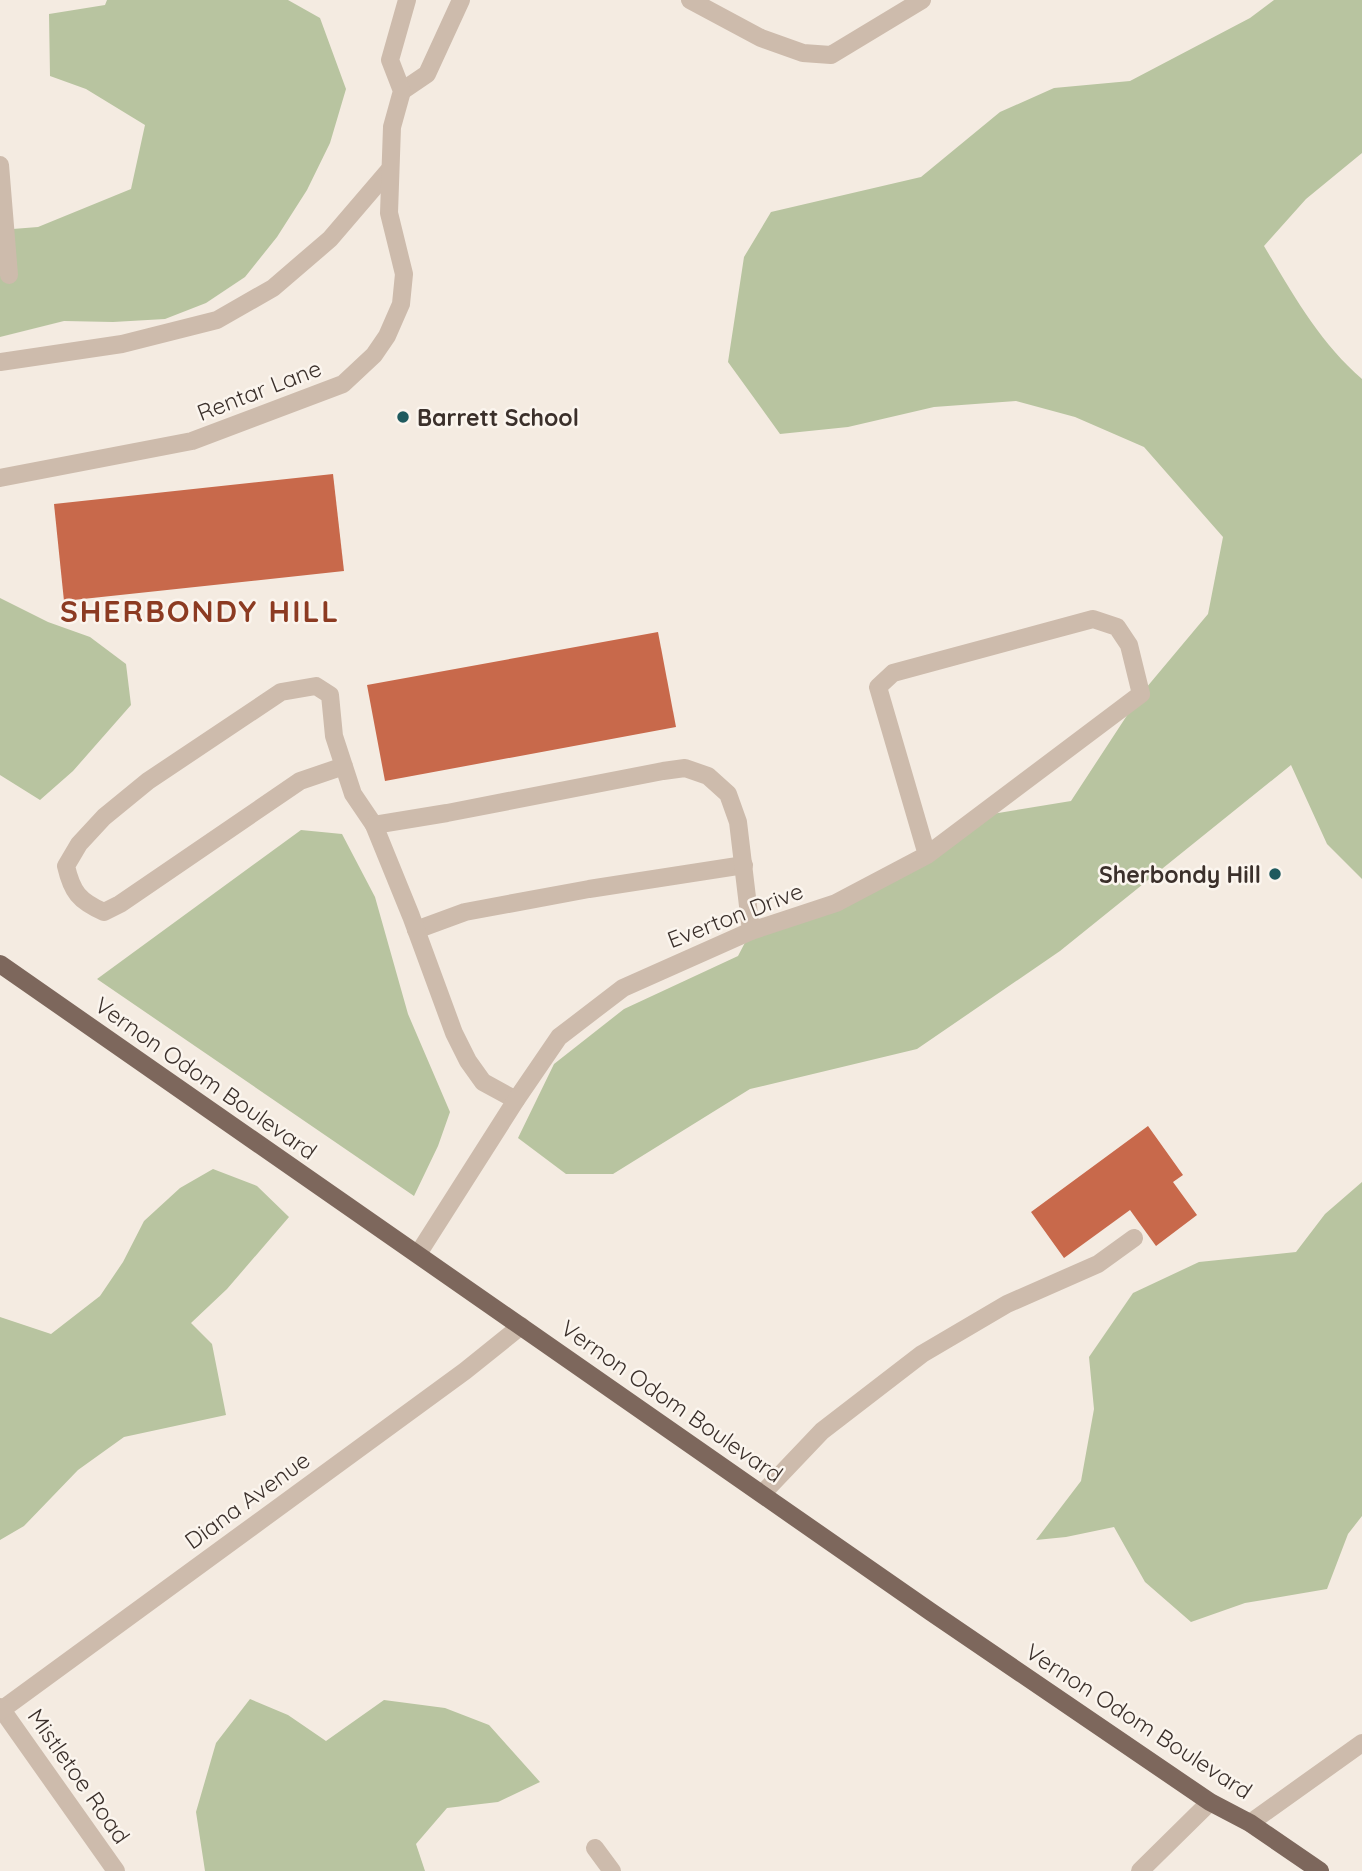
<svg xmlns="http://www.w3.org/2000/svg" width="1362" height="1871" font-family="Quicksand,sans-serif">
<rect width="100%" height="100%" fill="#f4ebe1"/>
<!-- green -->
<g fill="#b8c4a0">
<polygon points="107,0 288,0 320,18 346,89 330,143 307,190 277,237 245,277 206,303 165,319 113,322 64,321 0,337 0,230 38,227 131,189 145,125 86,89 50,76 49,14 105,5"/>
<path d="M1274,0H1362V153L1306,199L1264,246C1292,293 1320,343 1362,379V879L1327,844L1291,765L1060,951L917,1049L750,1089L613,1174H566L518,1138L554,1064L624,1009L738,956L751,931L836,903L980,816L1071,801L1141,694L1208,614L1223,537L1144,447L1075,417L1016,401L934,407L848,427L780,434L728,362L744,257L771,212L921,177L1000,112L1054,88L1130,81L1250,18Z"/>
<polygon points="0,598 48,622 90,637 126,664 131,705 73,771 40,800 0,775"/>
<polygon points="301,830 342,834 375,897 408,1014 450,1112 438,1146 414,1196 97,979"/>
<polygon points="213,1169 257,1186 289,1217 227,1289 191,1323 212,1344 226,1415 124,1437 78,1470 24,1526 0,1540 0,1317 51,1334 100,1296 123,1262 144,1221 180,1188"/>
<polygon points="1362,1182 1362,1516 1348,1534 1327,1589 1245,1603 1191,1622 1145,1582 1114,1527 1066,1537 1036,1540 1081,1481 1094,1409 1089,1357 1133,1293 1199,1262 1296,1252 1325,1214"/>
<polygon points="250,1699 288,1715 326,1741 384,1700 445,1708 489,1725 540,1782 498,1802 447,1808 416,1844 425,1871 205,1871 196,1812 216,1743"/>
</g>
<!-- building -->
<g fill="#c8694b">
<polygon points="333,474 344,571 64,601 54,504"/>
<polygon points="658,632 676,727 385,781 367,685"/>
<polygon points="1148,1126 1183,1175 1173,1182 1197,1215 1156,1246 1130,1210 1064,1258 1031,1212"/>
</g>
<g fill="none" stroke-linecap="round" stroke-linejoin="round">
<!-- minor -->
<g stroke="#cdbbac" stroke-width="18">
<polyline points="690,0 761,38 803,53 831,55 922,0"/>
<polyline points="402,91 427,74 461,0"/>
<polyline points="0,165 9,275"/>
<polyline points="0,362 122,344 217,320 273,288 330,239 390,169"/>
<polyline points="0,478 192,441 343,384 374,355 387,336 401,304 404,274 389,213 392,127 402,91 390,60 407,0"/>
<path d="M344,766L300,781L120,904L104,912C79,901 72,892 66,866L79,844L104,817L148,781L281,692L316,686L330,695L334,736L353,794L374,825"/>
<polyline points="416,930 465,912 589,889 744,865"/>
<polyline points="516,1100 483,1082 468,1061 454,1033 411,916 374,825 447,813 663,771 685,768 708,776 728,794 738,822 751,931"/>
<polyline points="418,1254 516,1100 559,1037 623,988 751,931 836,903 927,855 1141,694 1129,645 1117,627 1093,619 893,673 878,687 927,855"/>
<polyline points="762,1494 822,1431 922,1354 1007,1304 1098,1264 1134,1238"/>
<polyline points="0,1707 116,1871"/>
<polyline points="0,1711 465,1371 521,1326"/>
<polyline points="1250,1823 1362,1743"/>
<polyline points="595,1848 612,1871"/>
<polyline points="1140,1871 1210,1802"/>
</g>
<!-- major -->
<polyline stroke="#7d675c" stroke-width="18" points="0,964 931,1612 1210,1802 1250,1823 1320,1871"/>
</g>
<!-- markers -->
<g fill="#1f5a5e" stroke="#fbf5ee" stroke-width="2.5">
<circle cx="403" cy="417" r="7"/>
<circle cx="1275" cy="874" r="7"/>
</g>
<g text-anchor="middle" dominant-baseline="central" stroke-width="5" stroke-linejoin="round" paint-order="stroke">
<!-- street labels -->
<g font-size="23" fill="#3b302b" stroke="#fbf5ee">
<text transform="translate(259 390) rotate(-21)">Rentar Lane</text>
<text transform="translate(735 915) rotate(-21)">Everton Drive</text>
<text transform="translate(206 1078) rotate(35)">Vernon Odom Boulevard</text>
<text transform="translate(672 1401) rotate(35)">Vernon Odom Boulevard</text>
<text transform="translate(247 1500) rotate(-36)">Diana Avenue</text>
<text transform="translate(1139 1721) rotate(33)">Vernon Odom Boulevard</text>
<text transform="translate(79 1776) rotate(55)">Mistletoe Road</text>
</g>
<!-- poi labels -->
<g font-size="23" font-weight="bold" fill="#3b302b" stroke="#fbf5ee" text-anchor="start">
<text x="417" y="417">Barrett School</text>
<text x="1261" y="874" text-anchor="end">Sherbondy Hill</text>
</g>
<!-- district labels -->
<g font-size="30" font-weight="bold" letter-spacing="2" fill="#8c3b22" stroke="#fbf5ee">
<text x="200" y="611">SHERBONDY HILL</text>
</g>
</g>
</svg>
